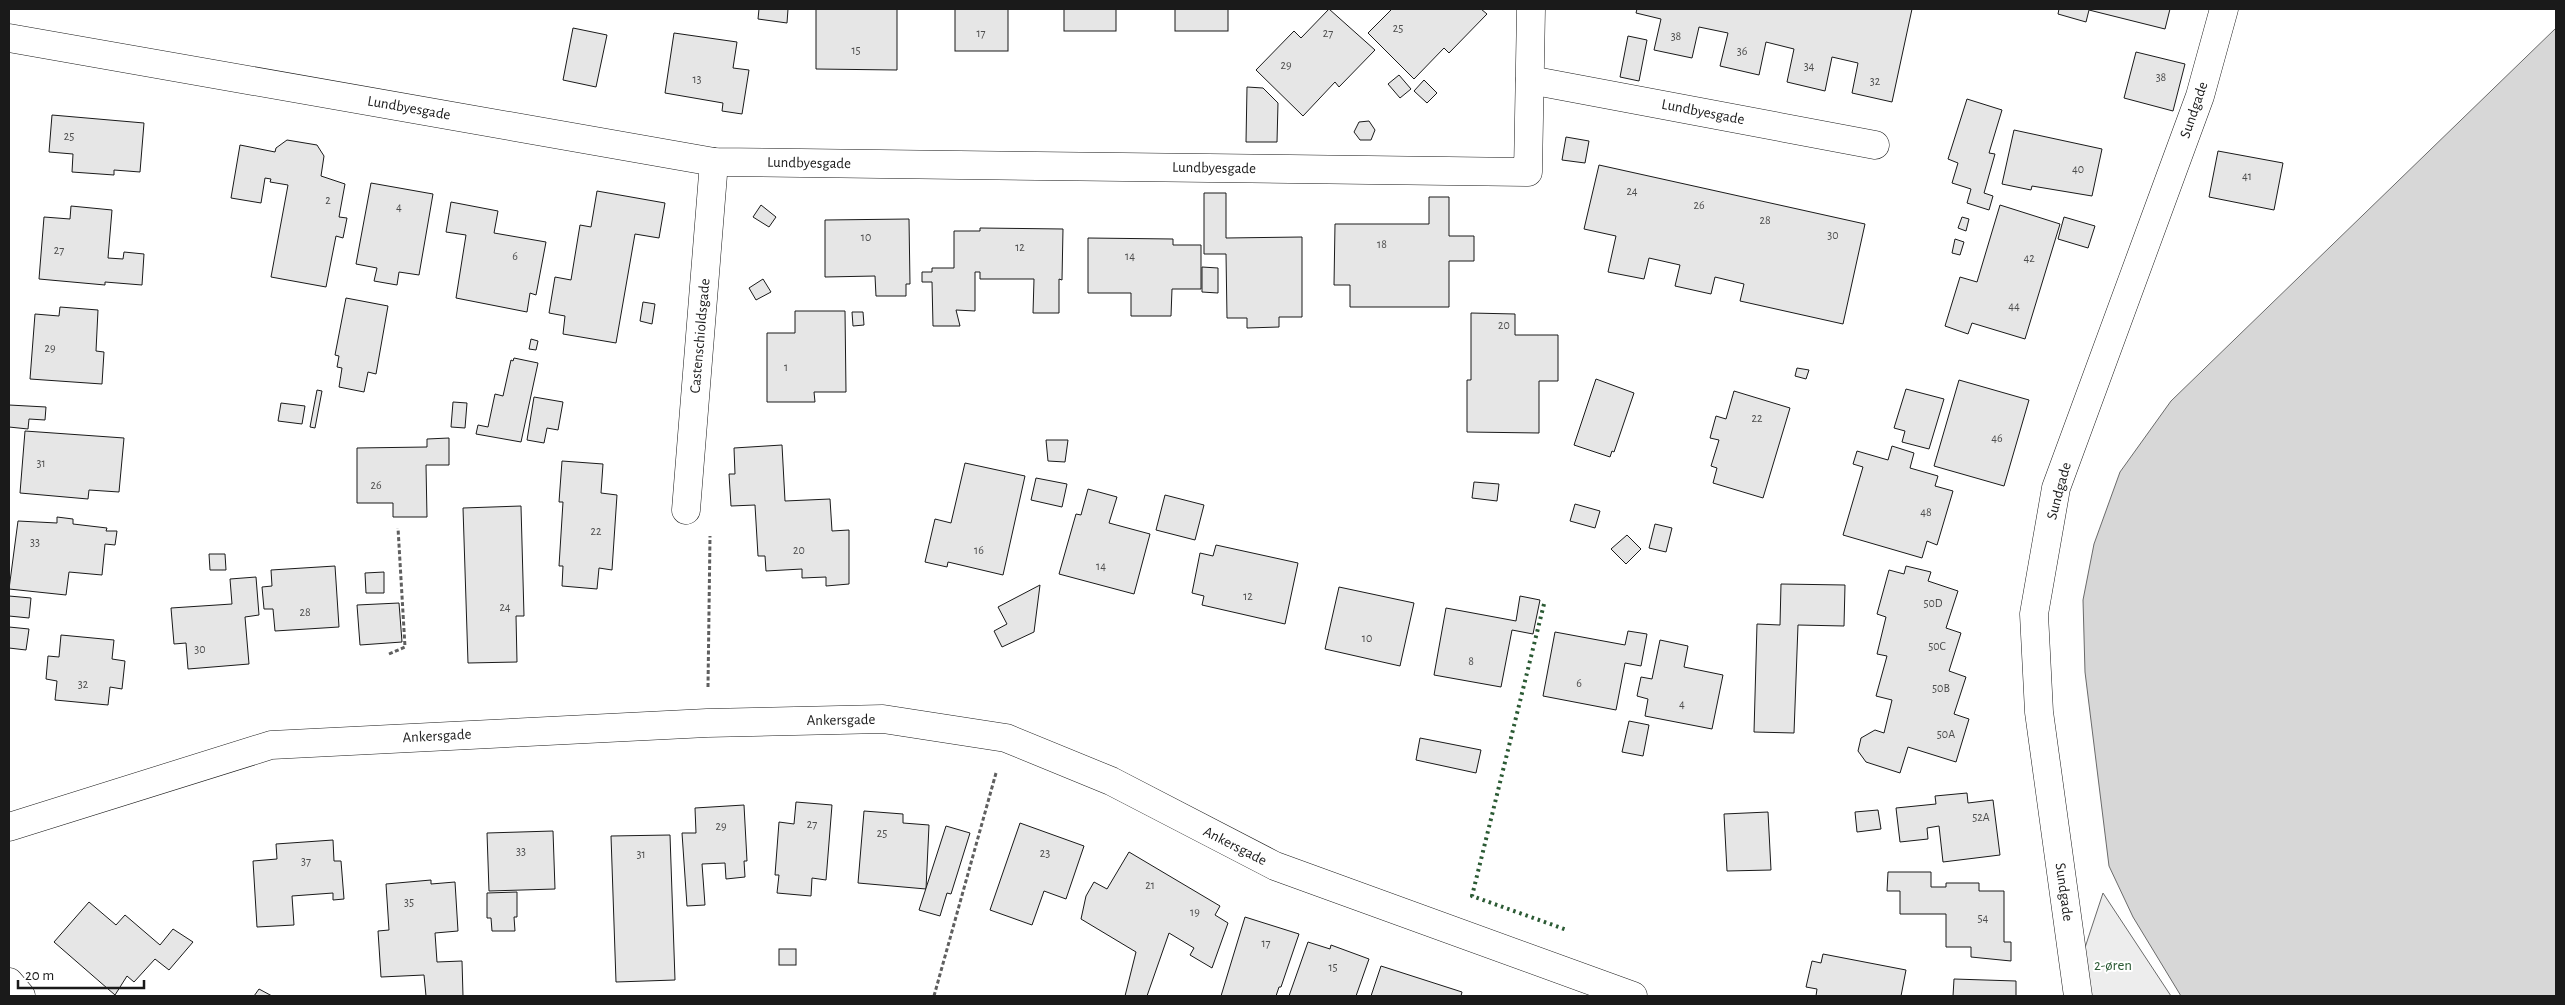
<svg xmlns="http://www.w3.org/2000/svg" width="2565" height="1005" font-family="'Alegreya Sans',sans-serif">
<rect width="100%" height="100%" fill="#fff"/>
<!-- green -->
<polygon fill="#ededed" stroke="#6a6a6a" points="2103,893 2171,996 2069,996"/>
<!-- water -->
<polygon fill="#d7d7d7" stroke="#6a6a6a" points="2556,28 2556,996 2181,996 2133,917 2109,866 2085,672 2083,600 2094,544 2120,472 2171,401"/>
<!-- building -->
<g fill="#e6e6e6" stroke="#1a1a1a">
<polygon points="759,9 788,9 787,23 758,19"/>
<polygon points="816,9 897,9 897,70 816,69"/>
<rect x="955" y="9" width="53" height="42"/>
<rect x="1064" y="9" width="52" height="22"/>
<rect x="1175" y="9" width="53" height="22"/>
<polygon points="1329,9 1375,50 1339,87 1335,82 1303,116 1256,70 1294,31 1301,38"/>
<polygon points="1392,9 1481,9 1487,14 1449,53 1444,48 1414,79 1368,33"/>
<polygon points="1637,9 1912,9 1892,102 1852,93 1858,63 1832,57 1825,91 1787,82 1794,49 1766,42 1759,75 1720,66 1728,33 1699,27 1692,58 1654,50 1661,19 1636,13"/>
<polygon points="2059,9 2170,9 2165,29 2089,10 2086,22 2058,14"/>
<polygon points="573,28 607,35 596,87 563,80"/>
<polygon points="674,33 737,42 733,68 749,70 742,114 722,111 723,103 665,93"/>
<polygon points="1628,36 1647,40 1639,81 1620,77"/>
<polygon points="2136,52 2185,64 2173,111 2124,98"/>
<polygon points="1399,75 1411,89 1400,98 1388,84"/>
<polygon points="1424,80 1437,93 1427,103 1414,91"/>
<polygon points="1247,87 1263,88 1278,103 1277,142 1246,142"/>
<polygon points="1967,99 2002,110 1989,153 1995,154 1984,193 1993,196 1989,210 1967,203 1971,189 1952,183 1958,163 1948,159"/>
<polygon points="52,115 144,123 140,172 114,170 114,175 72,172 73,154 49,152"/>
<polygon points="1369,121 1375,130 1371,140 1360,140 1354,132 1359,122"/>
<polygon points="2014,130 2102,149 2092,196 2032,186 2031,190 2002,184"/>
<polygon points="1566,137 1589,141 1585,163 1562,160"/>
<polygon points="287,140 317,145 324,156 321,176 345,184 339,217 347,218 343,238 336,236 326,287 271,277 288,185 270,182 271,179 265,178 261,203 231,198 240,145 275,152 276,148"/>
<polygon points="2218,151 2283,163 2274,210 2209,197"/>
<polygon points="1599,165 1865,224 1843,324 1740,301 1744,284 1715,277 1711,294 1675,286 1680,265 1649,258 1644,279 1608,272 1616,236 1584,229"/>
<polygon points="371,183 433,194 419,275 399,272 397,285 374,281 377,268 356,264"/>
<polygon points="597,191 665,203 659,238 635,234 616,343 563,334 565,316 549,313 555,277 571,280 580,225 591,227"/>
<polygon points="1204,193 1226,193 1226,238 1302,237 1302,317 1279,317 1279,327 1247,328 1247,318 1227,318 1226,254 1204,254"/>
<polygon points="1429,197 1449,197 1449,236 1474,236 1474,261 1449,261 1449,307 1350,307 1350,285 1334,285 1335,224 1429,224"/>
<polygon points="451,202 498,211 494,233 546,242 536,295 530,293 527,312 456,298 466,235 446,232"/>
<polygon points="761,205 776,217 769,227 753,217"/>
<polygon points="2000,205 2060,224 2025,339 1972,323 1968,334 1945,326 1960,277 1977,282"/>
<polygon points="71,206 112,210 108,258 123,259 124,252 144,254 142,285 105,282 105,285 39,279 44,217 70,219"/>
<polygon points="1962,217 1969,219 1966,231 1958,228"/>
<polygon points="2064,217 2095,226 2088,248 2058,239"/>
<polygon points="909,219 910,284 906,284 906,296 876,296 875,276 825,277 825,220"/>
<polygon points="980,228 1063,229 1062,280 1059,279 1059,313 1033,313 1034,279 980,279 980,272 975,272 975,311 956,310 960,326 933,326 932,282 922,282 922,272 932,272 932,268 954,268 954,231 980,231"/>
<polygon points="1088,238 1173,239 1173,245 1201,245 1201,289 1172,289 1171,316 1131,316 1131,293 1088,293"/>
<polygon points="1955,239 1964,242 1960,255 1952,253"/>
<polygon points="1202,267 1218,268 1218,293 1202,292"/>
<polygon points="763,279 771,292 756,300 749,288"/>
<polygon points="346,298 388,306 376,374 368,372 364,392 339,387 342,368 337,367 339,356 335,355"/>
<polygon points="643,302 655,304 652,324 640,321"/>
<polygon points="60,307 98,310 96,351 104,352 102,384 30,379 35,314 59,316"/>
<polygon points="795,311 845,311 846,392 814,392 815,402 767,402 767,333 795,333"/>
<polygon points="852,312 863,312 864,325 853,326"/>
<polygon points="1471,313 1515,314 1515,335 1558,335 1558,381 1539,381 1539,433 1467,432 1467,380 1471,380"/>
<polygon points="531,339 538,341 536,350 529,349"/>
<polygon points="514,358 538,363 521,442 476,434 478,425 488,427 495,394 503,396 511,360 513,361"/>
<polygon points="1797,368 1809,370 1806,379 1795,376"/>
<polygon points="1596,379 1634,393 1614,452 1612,451 1610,457 1574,445"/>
<polygon points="1959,380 2029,400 2004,486 1934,466"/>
<polygon points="1906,389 1944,399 1929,449 1902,442 1905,431 1894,428"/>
<polygon points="317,390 322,391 315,428 310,427"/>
<polygon points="1734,391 1790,408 1763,498 1713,483 1717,468 1711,466 1719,440 1710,438 1716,416 1726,419"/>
<polygon points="534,397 563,402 558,430 547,428 544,443 527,440"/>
<polygon points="453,402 467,403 465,428 451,427"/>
<polygon points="281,403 305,406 302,424 278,421"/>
<polygon points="9,405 46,407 45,420 29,419 28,429 9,427"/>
<polygon points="25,431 124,438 119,492 89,490 88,499 20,493"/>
<polygon points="449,438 449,465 426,465 427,517 393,517 393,503 357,503 357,448 427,447 427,439"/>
<polygon points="1046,440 1068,440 1065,462 1048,461"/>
<polygon points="782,445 785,501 830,499 832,531 849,530 849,584 826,586 826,577 802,578 802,569 766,571 765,556 758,556 755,505 731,506 729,474 735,474 734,448"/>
<polygon points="1892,446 1914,453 1910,468 1938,476 1935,486 1953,491 1937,545 1927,541 1922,558 1843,535 1863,467 1853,464 1857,451 1888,460"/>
<polygon points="562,461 603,464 601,493 617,495 612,570 599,568 597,589 562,586 563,566 559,566 563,502 559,502"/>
<polygon points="965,463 1025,476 1003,575 948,562 947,567 925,562 935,519 951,523"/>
<polygon points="1036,478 1067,484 1062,507 1031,500"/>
<polygon points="1474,482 1499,484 1497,501 1472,498"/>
<polygon points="1088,489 1117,497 1109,523 1150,534 1134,594 1059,574 1076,514 1081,515"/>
<polygon points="1165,495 1204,505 1195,540 1156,530"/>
<polygon points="1575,504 1600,511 1595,528 1570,521"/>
<polygon points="521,506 524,616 516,616 517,662 468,663 463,508"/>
<polygon points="57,517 73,519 73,524 107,528 106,531 117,531 115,545 105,544 102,575 69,572 66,595 9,589 18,521 57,523"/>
<polygon points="1655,524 1672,528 1666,552 1649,548"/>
<polygon points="1627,535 1641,549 1626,564 1611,549"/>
<polygon points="1216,545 1298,563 1285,624 1202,605 1204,596 1192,593 1200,553 1213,556"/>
<polygon points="209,554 225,554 226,570 210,570"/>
<polygon points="335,566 339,627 275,631 273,609 264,609 262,587 272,586 271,570"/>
<polygon points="1906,566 1931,572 1928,581 1958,591 1946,628 1961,633 1949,671 1966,677 1954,714 1969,719 1956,762 1908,747 1900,773 1866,762 1858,751 1861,738 1875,730 1884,733 1892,700 1876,696 1887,656 1877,654 1886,617 1877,614 1889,570 1904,574"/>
<polygon points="384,572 384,593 366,593 365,573"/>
<polygon points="256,577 259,615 245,617 249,664 188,669 186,643 174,644 171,608 232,604 230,579"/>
<polygon points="1781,584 1845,585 1844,626 1798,625 1794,733 1754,732 1757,624 1780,625"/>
<polygon points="1040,585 1034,632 1002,647 994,631 1007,624 998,607"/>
<polygon points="1339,587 1414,603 1400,666 1325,649"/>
<polygon points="9,596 31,598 29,618 9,616"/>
<polygon points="1520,596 1540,600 1533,634 1512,630 1501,687 1434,675 1446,608 1516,621"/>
<polygon points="399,603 402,642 360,645 357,605"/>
<polygon points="9,627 29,629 26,650 9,648"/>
<polygon points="1628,631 1647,634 1641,666 1625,663 1616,710 1543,696 1555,632 1625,645"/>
<polygon points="61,635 114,640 112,659 125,661 122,689 110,687 108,705 55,700 57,681 46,679 48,656 59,657"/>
<polygon points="1660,640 1688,646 1684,667 1723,675 1712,729 1645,716 1648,699 1637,696 1641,677 1652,679"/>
<polygon points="1629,721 1649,725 1643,756 1622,752"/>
<polygon points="1420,738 1481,750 1476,773 1416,760"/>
<polygon points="1967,793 1968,803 1993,800 2000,855 1943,862 1939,826 1927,828 1928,839 1900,842 1896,808 1936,804 1935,796"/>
<polygon points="796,802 832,805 826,880 812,878 811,896 777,893 779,875 775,875 779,822 794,824"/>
<polygon points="744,805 747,861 744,861 745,877 726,879 725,863 702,864 705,905 687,906 682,833 696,833 695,808"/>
<polygon points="1878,810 1881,829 1857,832 1855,812"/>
<polygon points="864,811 903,814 903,823 929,825 926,889 858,883"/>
<polygon points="1768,812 1771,870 1727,871 1724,814"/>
<polygon points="1020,823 1084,846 1066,899 1044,891 1032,925 990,910"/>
<polygon points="946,826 970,833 951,894 947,893 940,916 919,910"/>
<polygon points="553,831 555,889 489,891 487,833"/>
<polygon points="670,835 675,980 616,982 611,836"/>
<polygon points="333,840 334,861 341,861 344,899 333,900 333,893 292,896 294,925 257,927 253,861 277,859 276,844"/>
<polygon points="1129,852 1220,906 1215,915 1228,923 1212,968 1190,955 1194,948 1169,933 1147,996 1125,996 1136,952 1081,919 1086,896 1094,882 1107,889"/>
<polygon points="1888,872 1931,872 1931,887 1946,887 1946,883 1979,883 1979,891 2004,891 2004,942 2011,942 2011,961 1971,957 1971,947 1946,947 1946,914 1900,914 1900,891 1887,891"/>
<polygon points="431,880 431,884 455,882 458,931 435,933 437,962 462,961 463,996 426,996 424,975 381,977 378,931 389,930 386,884"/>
<polygon points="517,892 517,917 514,917 515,931 492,931 491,918 487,918 487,893"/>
<polygon points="89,902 116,925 125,915 160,945 173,929 193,942 169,970 155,959 134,982 127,976 115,995 54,942"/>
<polygon points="1245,917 1299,934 1281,987 1279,987 1276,996 1221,996"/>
<polygon points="1308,942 1330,949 1331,945 1369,959 1356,996 1289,996"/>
<rect x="779" y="949" width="17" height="16"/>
<polygon points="1823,954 1906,970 1901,996 1816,996 1817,989 1806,987 1812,961 1821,963"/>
<polygon points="1381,966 1462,992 1461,996 1371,996"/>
<polygon points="1954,979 2016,981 2016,996 1953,996"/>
<polygon points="259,989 272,996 254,996"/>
</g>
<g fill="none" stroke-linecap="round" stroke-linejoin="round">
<!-- street casing -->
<g stroke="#1a1a1a" stroke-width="29">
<g id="street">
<polyline points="9,38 714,162 1528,172 1531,9"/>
<polyline points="1530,80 1875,145"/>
<polyline points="686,510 714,162"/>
<polyline points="9,827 271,745 707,723 883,719 1006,738 1111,781 1275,866 1633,996"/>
<polyline points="9,982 21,996"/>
<polyline points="2078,996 2039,712 2034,614 2056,488 2200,96 2224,9"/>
</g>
</g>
<!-- path -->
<g stroke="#5f5f5f" stroke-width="3" stroke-dasharray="4 2.5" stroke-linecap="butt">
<polyline points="389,654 405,647 398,528"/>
<polyline points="708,687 710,536"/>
<polyline points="934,996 996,773"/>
</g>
<!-- street -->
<use href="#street" stroke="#fff" stroke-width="28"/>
<!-- hedge -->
<polyline stroke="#2b5a34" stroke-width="4" stroke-dasharray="2.5 4" stroke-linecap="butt" points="1544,604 1472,896 1567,930"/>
</g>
<g text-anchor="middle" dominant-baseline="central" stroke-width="4" stroke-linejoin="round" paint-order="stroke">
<!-- number labels -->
<g font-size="12" fill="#4d4d4d">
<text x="1398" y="28">25</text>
<text x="981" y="33">17</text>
<text x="1328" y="33">27</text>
<text x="1676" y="36">38</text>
<text x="856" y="50">15</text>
<text x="1742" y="51">36</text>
<text x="1286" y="65">29</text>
<text x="1809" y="66">34</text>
<text x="2161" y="77">38</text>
<text x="697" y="79">13</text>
<text x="1875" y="81">32</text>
<text x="69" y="136">25</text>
<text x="2078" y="169">40</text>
<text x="2247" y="176">41</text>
<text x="1632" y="191">24</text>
<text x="328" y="200">2</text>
<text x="1699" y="205">26</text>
<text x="399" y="207">4</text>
<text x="1765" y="220">28</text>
<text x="1833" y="235">30</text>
<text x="866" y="237">10</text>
<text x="1382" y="244">18</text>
<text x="1020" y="247">12</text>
<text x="59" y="250">27</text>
<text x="515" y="256">6</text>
<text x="1130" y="256">14</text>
<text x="2029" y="258">42</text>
<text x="2014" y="306">44</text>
<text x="1504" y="325">20</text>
<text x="50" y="348">29</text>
<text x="786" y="367">1</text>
<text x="1757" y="418">22</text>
<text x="1997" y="438">46</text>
<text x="41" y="463">31</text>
<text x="376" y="485">26</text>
<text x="1926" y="512">48</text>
<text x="596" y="531">22</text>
<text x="35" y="542">33</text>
<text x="799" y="550">20</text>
<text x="979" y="550">16</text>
<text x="1101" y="566">14</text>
<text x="1248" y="596">12</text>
<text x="1933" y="603">50D</text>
<text x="505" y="607">24</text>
<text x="305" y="612">28</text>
<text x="1367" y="638">10</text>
<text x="1937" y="646">50C</text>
<text x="200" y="649">30</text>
<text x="1471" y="661">8</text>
<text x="1579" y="683">6</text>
<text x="83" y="684">32</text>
<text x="1941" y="688">50B</text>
<text x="1682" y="704">4</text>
<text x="1946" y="734">50A</text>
<text x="1981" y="817">52A</text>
<text x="812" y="824">27</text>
<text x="721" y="826">29</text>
<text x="882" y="833">25</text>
<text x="521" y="851">33</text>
<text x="1045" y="853">23</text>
<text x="641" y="854">31</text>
<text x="306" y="861">37</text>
<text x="1150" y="885">21</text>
<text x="409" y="902">35</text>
<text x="1195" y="912">19</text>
<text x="1983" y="918">54</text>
<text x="1266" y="943">17</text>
<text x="1333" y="967">15</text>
</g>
<!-- street labels -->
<g font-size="15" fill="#1a1a1a" stroke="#fff">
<text transform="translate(409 108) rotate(10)">Lundbyesgade</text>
<text transform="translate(2194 110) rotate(-71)">Sundgade</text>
<text transform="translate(1703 112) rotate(11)">Lundbyesgade</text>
<text transform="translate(809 163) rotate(1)">Lundbyesgade</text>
<text transform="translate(1214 168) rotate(1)">Lundbyesgade</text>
<text transform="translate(700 336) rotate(-85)">Castenschioldsgade</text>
<text transform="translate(2059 491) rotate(-75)">Sundgade</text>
<text transform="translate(841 720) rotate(-1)">Ankersgade</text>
<text transform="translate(437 736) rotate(-3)">Ankersgade</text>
<text transform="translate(1235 846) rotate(27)">Ankersgade</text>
<text transform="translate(2064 892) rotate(82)">Sundgade</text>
</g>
<!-- park labels -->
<g font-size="15" fill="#2b5a34" stroke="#fff">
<text x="2113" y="965">2-øren</text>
</g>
</g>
<!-- border -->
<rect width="2565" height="1005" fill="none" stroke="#1a1a1a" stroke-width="20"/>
<!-- scale -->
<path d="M18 980v8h126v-8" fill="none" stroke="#1a1a1a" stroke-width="2.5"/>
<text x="25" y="980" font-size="15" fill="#1a1a1a" stroke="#ffffff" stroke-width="4" paint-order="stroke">20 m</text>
</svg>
